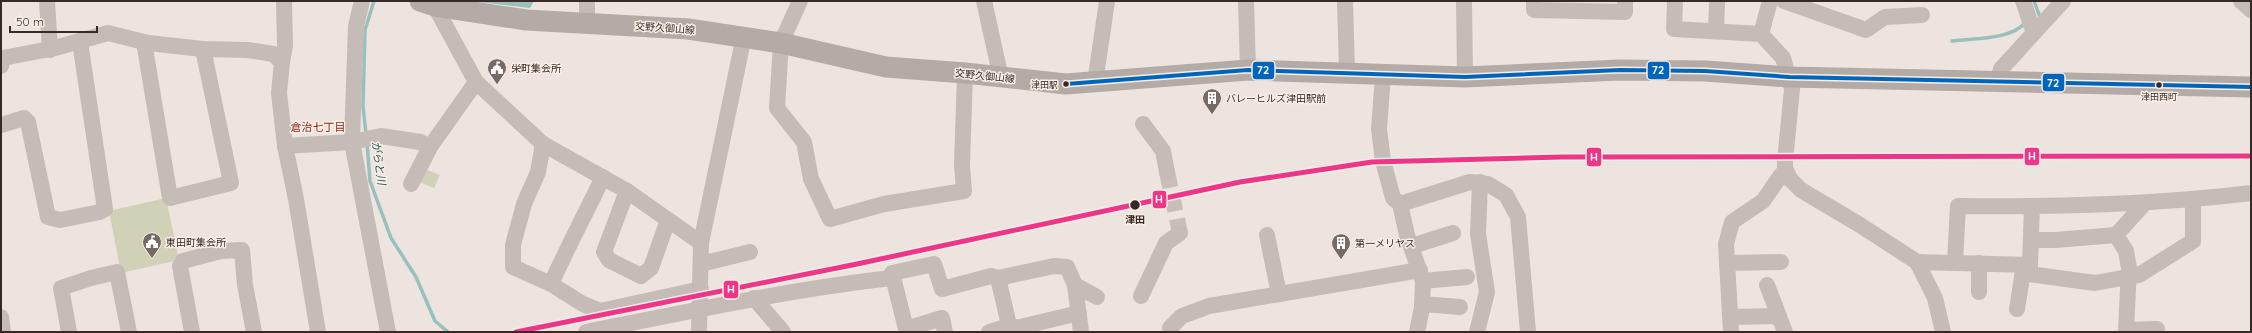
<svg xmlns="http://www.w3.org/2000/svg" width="2252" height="333" font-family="Quicksand,'Noto Sans JP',sans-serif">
<rect width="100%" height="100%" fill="#ede4df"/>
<!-- green -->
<g fill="#d1d1b8">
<polygon points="425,169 440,175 434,188 419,182"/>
<polygon points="166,198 179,260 121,273 109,211"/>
</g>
<!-- water -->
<polygon fill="#9ac0bb" points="471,1 534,1 530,8"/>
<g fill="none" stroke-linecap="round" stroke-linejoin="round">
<!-- stream -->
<g stroke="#9ac0bb" stroke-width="3.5">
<polyline points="2034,1 2040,17"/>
<path d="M1952,41C1974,38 2010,40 2025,23"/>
<polyline points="366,134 363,106 365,30 374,1"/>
<polyline points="367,143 370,181 391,238 416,277 435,321 448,332"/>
</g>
<!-- minor-tunnel -->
<polyline stroke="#c8bfba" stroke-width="16" stroke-dasharray="16 8" stroke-linecap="butt" points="1167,172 1180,233"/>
<!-- minor -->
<g stroke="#c5bcb8" stroke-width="16">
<polyline points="47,1 50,50"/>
<polyline points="362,1 356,26 352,142 388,332"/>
<polyline points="432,1 476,82 543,144 627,191 701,243"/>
<polyline points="587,1 587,22"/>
<polyline points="800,1 781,43 777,108 804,142 811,179 830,219 884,204 964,191 962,165 965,73"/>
<polyline points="984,1 1001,78"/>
<polyline points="1246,1 1248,70"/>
<polyline points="1345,1 1347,72"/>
<polyline points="1464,1 1465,77"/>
<polyline points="1534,1 1534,10 1625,12 1625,1"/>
<polyline points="1675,1 1674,29 1761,34 1783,58 1792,89 1785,161 1785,168 1790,179 1801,190 1860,225 1917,262 1935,298 1943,332"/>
<polyline points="1784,1 1866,30 1885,17 1922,15"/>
<polyline points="2023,1 2034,33"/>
<polyline points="2241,1 2251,10"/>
<polyline points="1716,31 1717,1"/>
<polyline points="1761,34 1770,1"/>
<polyline points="144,42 170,198 231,183 203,49"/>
<polyline points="282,62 285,46 284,1"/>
<polyline points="1,66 3,58 55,48 108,33 148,43 203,49 248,50 273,54 282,62 279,93 285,146 352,142 381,136 420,142 430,147"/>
<polyline points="1383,75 1379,129 1383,161 1393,198 1400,204 1407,235 1423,281 1422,308 1417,332"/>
<polyline points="1999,80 2001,69 2063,1"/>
<polyline points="1095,83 1107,1"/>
<polyline points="1143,124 1163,151 1167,172"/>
<polyline points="1,125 24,118 28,122 48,217 60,220 100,212 105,209 80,42"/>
<polyline points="543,144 538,172 524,204 513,245 513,267 551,284"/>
<polyline points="285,146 296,199 318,332"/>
<path d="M603,177C586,213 567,248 551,284L583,304L600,311L701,289"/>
<polyline points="411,184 430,147 476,82"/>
<polyline points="627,191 604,252 609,260 641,276 651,268 668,220"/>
<polyline points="1400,204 1470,182 1488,184 1506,195 1518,217 1528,332"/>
<polyline points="1267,235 1279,294"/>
<polyline points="2116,235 2126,251 2129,268 2126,330 2157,329"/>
<polyline points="2032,240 2055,240 2116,235 2145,203"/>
<polyline points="1412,246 1453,233"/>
<polyline points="1917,262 2030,265 2032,206"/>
<path d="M1955,262L1958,206C2056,207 2154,205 2251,193"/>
<polyline points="1727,263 1781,262"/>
<polyline points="701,264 750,252"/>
<polyline points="2030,265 2029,274 2095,283 2139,275 2193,241 2193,200"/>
<polyline points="998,278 1009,325"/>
<polyline points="1423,281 1467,277"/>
<polyline points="1075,285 1097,297"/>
<polyline points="1767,285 1785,332"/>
<polyline points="1979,292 1979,263"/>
<polyline points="1141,296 1166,243 1180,233"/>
<polyline points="754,298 783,332"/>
<polyline points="1422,304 1460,307"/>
<polyline points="2017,309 2024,265"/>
<polyline points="1,317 3,332"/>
<polyline points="1731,317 1779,316"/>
<polyline points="69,332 61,288 91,278 117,272 129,332"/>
<polyline points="192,332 180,266 183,261 221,251 242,250 245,285 254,332"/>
<path d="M586,332C688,312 790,289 893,278"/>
<polyline points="699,332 701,243 744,36"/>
<polyline points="945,332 942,318 906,329 892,273 934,264 942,289 991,276 998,278 1054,266 1067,267 1075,285 1081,332"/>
<polyline points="989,332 1011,325 1016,328 1079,313"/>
<polyline points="1171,332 1170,328 1182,316 1209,306 1420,270"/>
<polyline points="1477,332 1487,292 1478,234 1480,182"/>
<polyline points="1731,332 1726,244 1732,222 1763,201 1781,175 1790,179"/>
</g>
<!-- major -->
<polyline stroke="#b4aba7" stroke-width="21" points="420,1 435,6 526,20 688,29 781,43 886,67 965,73 1066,84 1248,70 1465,77 1620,70 1705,71 1789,77 2251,87"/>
<!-- bus-1 casing -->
<g stroke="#faeee5" stroke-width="7">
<polyline id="bus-1" points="1066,84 1248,70 1465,77 1620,70 1705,71 1789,77 2251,87"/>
</g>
<!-- bus-1 -->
<use href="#bus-1" stroke="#0065bd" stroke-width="4"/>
<!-- rail-1 casing -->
<g stroke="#faeee5" stroke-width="8">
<polyline id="rail-1" points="516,332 857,264 1240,182 1372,162 1562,157 2251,156"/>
</g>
<!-- rail-1 -->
<use href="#rail-1" stroke="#ee3689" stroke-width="5"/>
</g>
<!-- icons -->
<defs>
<g id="civic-pin" transform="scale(1)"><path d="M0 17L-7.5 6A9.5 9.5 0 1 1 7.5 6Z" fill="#766a67" stroke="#faeee5"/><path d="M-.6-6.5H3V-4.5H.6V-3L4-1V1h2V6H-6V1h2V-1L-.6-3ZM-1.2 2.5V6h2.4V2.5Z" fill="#fff"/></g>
<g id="building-pin" transform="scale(1)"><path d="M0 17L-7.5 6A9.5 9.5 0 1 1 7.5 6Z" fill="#766a67" stroke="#faeee5"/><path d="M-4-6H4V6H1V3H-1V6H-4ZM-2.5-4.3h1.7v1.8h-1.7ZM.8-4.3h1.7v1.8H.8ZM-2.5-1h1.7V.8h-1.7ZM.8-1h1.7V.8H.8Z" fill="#fff"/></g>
</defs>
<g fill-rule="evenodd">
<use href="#civic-pin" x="497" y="68"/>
<use href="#building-pin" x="1212" y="98"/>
<use href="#civic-pin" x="152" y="242"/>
<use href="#building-pin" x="1341" y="243"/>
</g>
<!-- markers -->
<g fill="#362926" stroke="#faeee5" stroke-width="1.5">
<circle cx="1066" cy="84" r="3.5"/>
<circle cx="2159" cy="85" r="3.5"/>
<circle cx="1135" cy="205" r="5.5"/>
</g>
<g text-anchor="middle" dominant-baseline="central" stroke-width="3" stroke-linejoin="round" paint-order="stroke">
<!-- bus labels -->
<g font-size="9" fill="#362926" stroke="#faeee5" text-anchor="end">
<text x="1058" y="84">津田駅</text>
<text x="2159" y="96" text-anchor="middle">津田西町</text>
</g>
<!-- street labels -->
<g font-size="10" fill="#362926" stroke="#faeee5">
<text transform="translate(665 28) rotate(4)">交野久御山線</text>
<text transform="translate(985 76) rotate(6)">交野久御山線</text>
</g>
<!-- poi labels -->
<g font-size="10" fill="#362926" stroke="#faeee5" text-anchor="start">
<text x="511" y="68">栄町集会所</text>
<text x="1226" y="98">バレーヒルズ津田駅前</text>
<text x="166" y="242">東田町集会所</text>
<text x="1355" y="243">第一メリヤス</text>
</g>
<!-- stop labels -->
<g font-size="10" font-weight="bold" fill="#362926" stroke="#faeee5">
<text x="1135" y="219">津田</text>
</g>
<!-- neighbourhood labels -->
<g font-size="11" fill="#8a261b" stroke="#faeee5">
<text x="318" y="127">倉治七丁目</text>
</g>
<!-- water labels -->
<g font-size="11" font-style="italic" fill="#1a5a55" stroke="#faeee5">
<text transform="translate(379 163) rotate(82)">がらと川</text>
</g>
</g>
<g stroke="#faeee5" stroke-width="1.5">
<rect x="1647" y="61" width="23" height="19" rx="4" fill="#0065bd"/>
<rect x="1252" y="61" width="23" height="19" rx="4" fill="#0065bd"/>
<rect x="2042" y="73" width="23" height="19" rx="4" fill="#0065bd"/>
<rect x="2024" y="147" width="16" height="19" rx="4" fill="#ee3689"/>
<rect x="1586" y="147" width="16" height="20" rx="4" fill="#ee3689"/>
<rect x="1152" y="190" width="15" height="19" rx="4" fill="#ee3689"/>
<rect x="723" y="280" width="16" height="19" rx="4" fill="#ee3689"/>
</g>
<g font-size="11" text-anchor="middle" font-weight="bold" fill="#fff">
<text x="1658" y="74">72</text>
<text x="1263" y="74">72</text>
<text x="2053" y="87">72</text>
<text x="2032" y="160">H</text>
<text x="1594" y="161">H</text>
<text x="1159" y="203">H</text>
<text x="731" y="293">H</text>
</g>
<!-- border -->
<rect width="2252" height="333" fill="none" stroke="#362926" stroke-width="4"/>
<!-- scale -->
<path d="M10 26v6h87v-6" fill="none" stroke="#362926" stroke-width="2"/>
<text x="16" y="26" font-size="12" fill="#362926" stroke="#faeee5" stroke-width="3" paint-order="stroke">50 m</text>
</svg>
